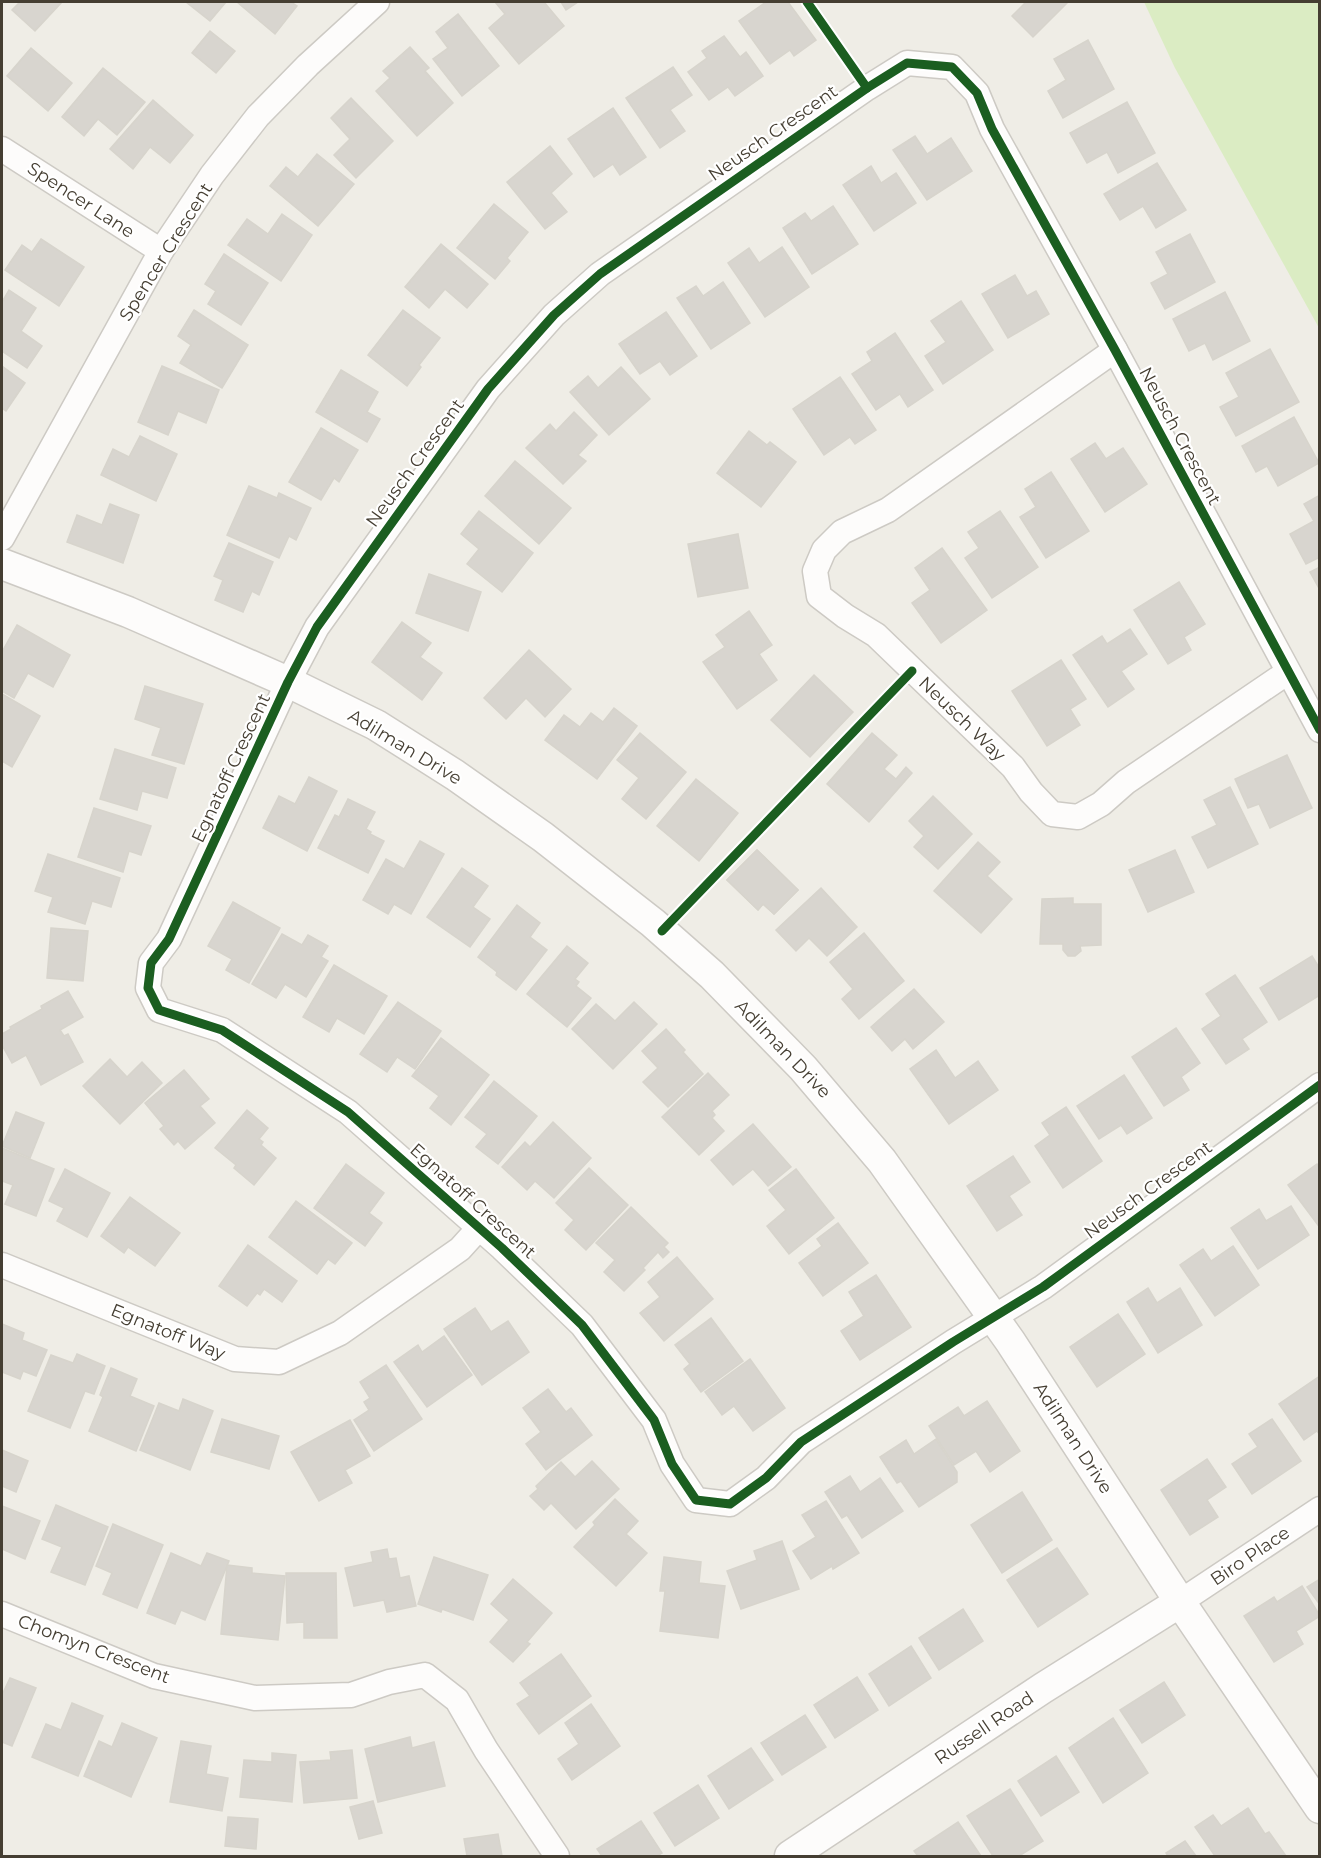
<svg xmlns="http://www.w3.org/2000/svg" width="1321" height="1858" font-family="Montserrat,sans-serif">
<rect width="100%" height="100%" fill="#efede6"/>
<!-- green -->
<polygon fill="#dbecc3" points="1144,2 1319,2 1319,328 1175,68"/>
<!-- building -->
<g fill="#d8d5cf" stroke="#d7d4cc" stroke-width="1.5">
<polygon points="20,2 62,2 35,31 12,10"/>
<polygon points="186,2 226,2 210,21"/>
<polygon points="237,2 291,2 297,6 275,34"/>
<polygon points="495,2 544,2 564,26 519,64 489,28 505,14"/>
<polygon points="561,2 578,2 566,10"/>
<polygon points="766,2 788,2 816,40 794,56 790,50 770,64 739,21"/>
<polygon points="1023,2 1068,2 1033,37 1012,16 1025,3"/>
<polygon points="458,14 499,66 462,96 433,59 448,48 436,32"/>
<polygon points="210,31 235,51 216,73 192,53"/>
<polygon points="724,36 740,57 746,52 763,76 735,96 728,87 709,100 688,72 707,58 702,51"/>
<polygon points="1088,40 1114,89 1063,118 1048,91 1066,80 1054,59"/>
<polygon points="410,47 429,68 425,71 453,103 417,136 376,91 390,78 383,71"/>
<polygon points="31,48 72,83 48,111 7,76"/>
<polygon points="673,67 692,95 670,110 685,131 660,148 626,98"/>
<polygon points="103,68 145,102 117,135 98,119 84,136 62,117"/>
<polygon points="351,98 393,141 356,178 334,155 350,139 331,118"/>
<polygon points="153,100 193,135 170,163 150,147 133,169 110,149"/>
<polygon points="1127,102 1155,153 1118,173 1107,152 1087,163 1070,133"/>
<polygon points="613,108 646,157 620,175 613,164 594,177 568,139"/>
<polygon points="915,136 927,154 951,138 972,171 927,200 893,150"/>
<polygon points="550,146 572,174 551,193 567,212 545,229 507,182"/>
<polygon points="317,154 354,184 318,226 270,186 286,167 298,177"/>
<polygon points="1157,163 1186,210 1156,228 1143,206 1120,220 1104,194"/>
<polygon points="871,166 881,183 896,173 916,203 874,231 843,185"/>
<polygon points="494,204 528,232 507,258 510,261 495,279 457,248"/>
<polygon points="833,206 858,244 812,274 783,228 805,213 811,221"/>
<polygon points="282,214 312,235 281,281 228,245 247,219 268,234"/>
<polygon points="1190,234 1215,282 1165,309 1151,283 1168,274 1156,252"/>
<polygon points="41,239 84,267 59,306 5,270 22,245 32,252"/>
<polygon points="441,244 488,284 467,308 445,289 429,308 405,287"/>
<polygon points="782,247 809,287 765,317 728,263 749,248 759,263"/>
<polygon points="224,254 268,283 241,325 208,304 216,291 205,284"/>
<polygon points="1015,275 1027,296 1036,291 1049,314 1008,338 982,294"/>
<polygon points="723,282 750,323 711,349 677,298 696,286 703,296"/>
<polygon points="9,290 36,308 21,331 42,346 27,368 2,351 2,302"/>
<polygon points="1225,292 1250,341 1213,360 1205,343 1189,351 1173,319"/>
<polygon points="961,301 993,350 943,384 925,356 946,342 931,321"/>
<polygon points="194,310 248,345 222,388 180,363 191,345 178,336"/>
<polygon points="403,310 440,338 419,365 421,367 407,386 368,355"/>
<polygon points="666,312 697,356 670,375 660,361 640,374 619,344"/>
<polygon points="895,333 933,390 908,407 900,394 876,410 852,374 872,361 867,352"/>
<polygon points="1270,349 1299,402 1236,436 1220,407 1239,397 1226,373"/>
<polygon points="2,366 25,383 6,411 2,408"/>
<polygon points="162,366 219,390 206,423 178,411 168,435 138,422"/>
<polygon points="621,367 650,399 609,435 570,392 588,376 598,388"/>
<polygon points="341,370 378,392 367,412 380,419 367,442 316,412"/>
<polygon points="840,377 876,430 855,444 850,437 824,455 793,409"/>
<polygon points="574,412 597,435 578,455 586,461 563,484 526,448 550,424 556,431"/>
<polygon points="1294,417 1319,463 1278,486 1267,466 1256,472 1242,446"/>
<polygon points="321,428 358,450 339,482 334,478 321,500 289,482"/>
<polygon points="749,431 767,445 770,442 796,462 761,507 717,473"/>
<polygon points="140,436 177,454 156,501 101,475 113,449 129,457"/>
<polygon points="1095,443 1106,459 1123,448 1147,484 1105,512 1071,459"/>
<polygon points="515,461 571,508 539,544 485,496"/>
<polygon points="1051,472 1089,531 1046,558 1020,517 1036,507 1025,489"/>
<polygon points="249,486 277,498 279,493 311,508 296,540 289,536 279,558 227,535"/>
<polygon points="1320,495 1320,557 1306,564 1290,534 1314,521 1304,504"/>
<polygon points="110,504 139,515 123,563 67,542 77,515 102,525"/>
<polygon points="479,511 533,553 502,592 467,564 479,549 461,534"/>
<polygon points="1000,511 1038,567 992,598 965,558 979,548 968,532"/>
<polygon points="738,534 748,588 698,597 688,544"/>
<polygon points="229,543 273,562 259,595 252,591 243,612 215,600 223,580 214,576"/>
<polygon points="942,548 987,610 941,643 912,603 930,590 915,568"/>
<polygon points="1320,567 1320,590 1310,572"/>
<polygon points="429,574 481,592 468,631 416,613"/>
<polygon points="1179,582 1205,624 1184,637 1191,650 1168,664 1134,610"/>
<polygon points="749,611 772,645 759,654 777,680 737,709 703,662 725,647 716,635"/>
<polygon points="402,622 431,643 420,657 442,673 422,700 372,662"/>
<polygon points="17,625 70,655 53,687 28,673 14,698 2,691 2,652"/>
<polygon points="1130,629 1147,654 1121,671 1134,689 1108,707 1073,655 1102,636 1107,644"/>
<polygon points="529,650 571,689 545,717 526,698 506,719 484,698"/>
<polygon points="1061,660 1086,699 1070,709 1080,725 1047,746 1012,691"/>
<polygon points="814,675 853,712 810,757 771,720"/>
<polygon points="145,686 203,704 184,764 152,755 161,728 135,719"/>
<polygon points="2,694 40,716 12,767 2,761"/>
<polygon points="614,708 637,726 597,779 545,740 564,715 580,727 591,713 603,722"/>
<polygon points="640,733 686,772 646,819 622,799 639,778 617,760"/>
<polygon points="872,733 897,755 884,769 896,779 906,767 912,773 869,822 827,784"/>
<polygon points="115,749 176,768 167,798 142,791 137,810 100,799"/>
<polygon points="1287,755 1312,808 1270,828 1259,804 1248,808 1235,779"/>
<polygon points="309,777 337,791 307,851 263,828 279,796 295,804"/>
<polygon points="696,779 738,813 699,861 657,826"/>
<polygon points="1230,787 1258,844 1208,868 1192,837 1217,825 1204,800"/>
<polygon points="933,796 972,834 938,869 914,847 924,836 909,821"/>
<polygon points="348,799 375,812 366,829 371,832 370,834 384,841 368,873 318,848 335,815 339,817"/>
<polygon points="94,808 151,826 141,855 129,851 123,872 78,857"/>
<polygon points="420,841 444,854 411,914 394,904 388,914 363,900 386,859 404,869"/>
<polygon points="978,842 1000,862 987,876 1012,899 981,933 934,891"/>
<polygon points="757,850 798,890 774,914 763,904 758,910 727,880"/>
<polygon points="757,850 798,890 774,914 763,904 758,910 727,880"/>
<polygon points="1175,850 1194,892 1148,912 1129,870"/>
<polygon points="48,854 120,878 111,907 92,901 85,924 48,912 53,897 35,891"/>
<polygon points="462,868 488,886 473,907 490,919 470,947 427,917"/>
<polygon points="821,888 857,927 827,956 809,938 796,951 776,930"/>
<polygon points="1073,898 1073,904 1101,904 1101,945 1080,946 1081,951 1075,956 1068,956 1063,950 1063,944 1040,944 1042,899"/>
<polygon points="233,902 280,928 249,983 226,970 232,959 208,946"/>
<polygon points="517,905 540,923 530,937 547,950 516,990 496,975 497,972 478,957"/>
<polygon points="51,928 88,931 83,981 47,978"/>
<polygon points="864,933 904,981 859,1019 842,999 853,989 830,962"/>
<polygon points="282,934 302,945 308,935 328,946 321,957 328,961 306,997 285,984 276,998 252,984"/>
<polygon points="567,946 588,963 575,979 579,982 576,986 591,998 567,1027 527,994"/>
<polygon points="1312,956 1320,969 1320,995 1279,1020 1260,988"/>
<polygon points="334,965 387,996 364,1034 337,1018 329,1032 303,1017"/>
<polygon points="1235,975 1267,1022 1242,1039 1249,1049 1226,1064 1202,1029 1221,1016 1206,994"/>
<polygon points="914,989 944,1022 913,1049 905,1039 892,1051 871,1027"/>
<polygon points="68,991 83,1017 60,1030 64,1036 68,1034 83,1062 41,1085 26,1055 12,1063 2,1045 2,1034 11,1029 10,1027 42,1009 41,1006"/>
<polygon points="398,1002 441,1031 415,1069 397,1057 387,1072 360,1054"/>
<polygon points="634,1002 657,1024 613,1069 572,1029 596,1004 615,1021"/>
<polygon points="1176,1028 1200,1063 1181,1077 1189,1090 1164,1106 1132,1057"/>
<polygon points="666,1029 685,1050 683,1052 703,1074 668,1107 643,1082 658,1068 642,1051"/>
<polygon points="441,1038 489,1075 451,1125 430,1108 439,1096 412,1076"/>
<polygon points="936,1050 955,1078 978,1061 998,1090 949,1124 910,1069"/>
<polygon points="110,1059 127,1077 142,1062 162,1083 120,1124 83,1086"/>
<polygon points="184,1070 209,1099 200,1106 215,1123 185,1149 178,1141 174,1145 160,1129 164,1126 145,1103"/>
<polygon points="708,1073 729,1095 712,1111 715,1115 712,1118 724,1131 699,1155 662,1117"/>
<polygon points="1124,1075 1152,1118 1127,1134 1121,1125 1099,1139 1077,1106"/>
<polygon points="494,1081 537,1116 498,1164 476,1147 487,1134 465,1117"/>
<polygon points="1066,1107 1102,1161 1063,1188 1035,1146 1050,1135 1042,1123"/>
<polygon points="247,1110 268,1128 259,1139 263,1142 261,1145 276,1158 254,1185 234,1168 236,1165 215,1148"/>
<polygon points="16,1112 44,1123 30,1158 2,1146"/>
<polygon points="553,1122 591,1158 554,1198 535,1181 527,1190 502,1167 525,1142 530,1147"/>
<polygon points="753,1124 791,1167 768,1186 753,1169 733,1185 711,1160"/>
<polygon points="2,1148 54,1169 36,1216 5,1204 13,1185 2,1181"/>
<polygon points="1013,1156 1030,1182 1009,1196 1022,1215 997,1231 967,1186"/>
<polygon points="346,1164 384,1193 369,1213 382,1223 365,1246 314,1208"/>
<polygon points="1317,1164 1320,1168 1318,1225 1288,1185"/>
<polygon points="589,1168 628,1205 586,1250 565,1230 574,1220 556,1203"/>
<polygon points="65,1169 110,1193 87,1237 57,1221 64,1208 49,1201"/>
<polygon points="796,1169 834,1218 789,1254 767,1226 786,1210 769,1190"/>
<polygon points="130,1197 180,1233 155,1266 128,1247 124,1253 101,1236"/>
<polygon points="296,1201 352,1243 335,1264 328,1259 317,1274 269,1237"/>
<polygon points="1291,1206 1309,1235 1258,1269 1231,1228 1259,1209 1266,1221"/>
<polygon points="631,1207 668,1243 664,1247 669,1252 663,1258 658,1252 643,1268 645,1270 624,1291 604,1272 615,1260 596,1243"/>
<polygon points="838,1223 868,1263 823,1296 799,1263 822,1246 817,1239"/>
<polygon points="248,1245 297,1281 282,1302 264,1289 260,1295 257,1293 247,1306 219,1286"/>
<polygon points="1233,1246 1259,1285 1215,1316 1180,1265 1203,1249 1211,1261"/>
<polygon points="677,1257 713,1299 664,1341 640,1313 660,1297 648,1282"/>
<polygon points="876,1275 911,1327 860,1360 841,1331 864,1316 849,1292"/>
<polygon points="1148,1288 1157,1303 1180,1288 1202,1325 1158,1353 1127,1302"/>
<polygon points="475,1308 491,1332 508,1321 529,1352 482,1385 444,1329"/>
<polygon points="1118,1314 1145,1354 1097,1387 1070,1347"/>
<polygon points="711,1318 743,1361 701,1392 684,1369 690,1364 675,1345"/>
<polygon points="2,1324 24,1333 22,1340 47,1350 36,1376 23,1371 20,1379 2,1372"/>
<polygon points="444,1336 472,1375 427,1407 394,1362 418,1345 422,1352"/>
<polygon points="77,1354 105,1366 94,1394 85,1391 70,1428 28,1411 51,1355 73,1363"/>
<polygon points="750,1359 785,1408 753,1431 734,1406 722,1415 705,1392"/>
<polygon points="386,1365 422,1419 374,1451 354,1420 369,1410 364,1402 370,1398 360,1382"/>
<polygon points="111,1368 137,1379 130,1396 154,1406 136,1451 89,1431 103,1397 100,1395"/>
<polygon points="1320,1376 1320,1435 1317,1431 1304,1440 1279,1404"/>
<polygon points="548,1389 566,1412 571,1408 592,1435 546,1470 526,1444 541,1432 523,1408"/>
<polygon points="183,1399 213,1411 190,1470 140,1450 159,1403 179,1411"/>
<polygon points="987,1401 1020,1451 990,1472 976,1451 954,1465 929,1426 958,1407 964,1416"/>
<polygon points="222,1419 279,1436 269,1469 211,1452"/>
<polygon points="1272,1419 1301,1461 1252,1494 1232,1464 1258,1447 1249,1434"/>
<polygon points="350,1420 370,1456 345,1470 352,1483 319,1501 291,1452"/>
<polygon points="936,1439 957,1472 957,1482 919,1507 901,1481 897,1483 880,1457 906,1440 914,1454"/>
<polygon points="2,1450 28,1461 16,1492 2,1486"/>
<polygon points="1207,1459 1226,1487 1207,1500 1218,1517 1190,1535 1161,1490"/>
<polygon points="592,1461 619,1489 576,1529 551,1503 544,1510 530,1496 538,1489 536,1486 561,1462 575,1477"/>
<polygon points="850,1476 860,1492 880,1478 903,1511 862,1538 847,1515 842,1518 825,1492"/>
<polygon points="1022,1492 1052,1540 1002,1573 971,1525"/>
<polygon points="615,1499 638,1521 626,1534 647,1553 616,1586 574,1547 595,1525 593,1522"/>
<polygon points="826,1501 859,1553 833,1569 832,1566 811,1579 793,1551 816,1537 802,1515"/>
<polygon points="56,1505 108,1527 85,1585 51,1572 62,1547 42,1539"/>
<polygon points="2,1506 40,1521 25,1559 2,1549"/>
<polygon points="113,1524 163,1545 137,1608 103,1594 112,1573 96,1566"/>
<polygon points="782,1541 799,1589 741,1609 727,1571 757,1560 754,1551"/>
<polygon points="1057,1548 1088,1594 1038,1627 1007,1580"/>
<polygon points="387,1549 389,1559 396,1558 400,1578 409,1576 416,1606 387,1612 384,1600 354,1606 345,1568 373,1562 371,1552"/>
<polygon points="171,1553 201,1566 207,1553 229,1561 205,1620 181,1610 175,1624 147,1613"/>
<polygon points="434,1557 488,1575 473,1620 442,1609 441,1612 418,1604"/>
<polygon points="664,1557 701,1562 699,1583 725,1586 718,1638 660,1631 665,1591 660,1591"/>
<polygon points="227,1565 252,1568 252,1573 285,1576 278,1640 221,1634"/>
<polygon points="286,1573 336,1573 337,1638 304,1638 304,1622 287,1623"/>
<polygon points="513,1579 552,1613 527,1642 530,1644 513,1662 490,1642 509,1620 491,1604"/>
<polygon points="1320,1579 1320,1605 1307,1587"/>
<polygon points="1302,1586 1320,1616 1296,1631 1303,1644 1274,1662 1244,1616 1274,1597 1277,1602"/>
<polygon points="963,1609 983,1641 939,1670 919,1638"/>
<polygon points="911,1646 931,1678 889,1706 869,1674"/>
<polygon points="561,1654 591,1696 539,1734 517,1704 530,1696 520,1683"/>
<polygon points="857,1677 878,1710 835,1738 814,1705"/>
<polygon points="10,1678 36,1688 12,1746 2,1742 2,1695"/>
<polygon points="1164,1682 1185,1715 1142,1743 1120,1710"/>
<polygon points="72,1703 103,1716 78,1776 32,1757 46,1724 61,1730"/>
<polygon points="591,1704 620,1746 572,1780 558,1759 579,1744 565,1723"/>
<polygon points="805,1715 826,1747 782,1775 761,1743"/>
<polygon points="1113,1718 1148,1773 1103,1803 1069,1748"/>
<polygon points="122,1723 157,1738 131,1797 84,1776 99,1741 112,1747"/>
<polygon points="410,1737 412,1748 434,1742 445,1786 378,1802 365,1749"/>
<polygon points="181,1741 211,1746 206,1774 228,1778 222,1811 170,1802"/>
<polygon points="751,1748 773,1780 729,1809 708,1776"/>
<polygon points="352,1750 357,1798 304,1803 300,1762 331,1760 330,1752"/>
<polygon points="272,1753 296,1755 292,1802 240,1797 244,1760 272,1762"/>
<polygon points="1056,1756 1079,1792 1041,1816 1018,1781"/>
<polygon points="698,1785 719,1818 675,1846 654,1813"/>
<polygon points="1010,1789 1043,1841 1019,1856 993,1856 967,1816"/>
<polygon points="373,1801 382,1833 359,1839 350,1807"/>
<polygon points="1248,1808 1265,1834 1269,1832 1286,1856 1215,1856 1195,1827 1213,1815 1221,1826"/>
<polygon points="228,1817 258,1819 256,1849 225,1846"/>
<polygon points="641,1821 662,1853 657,1856 602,1856 597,1849"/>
<polygon points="958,1822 981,1856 918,1856 914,1851"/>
<polygon points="498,1834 502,1856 467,1856 464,1839"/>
<polygon points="1185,1841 1196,1856 1168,1856 1166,1853"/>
</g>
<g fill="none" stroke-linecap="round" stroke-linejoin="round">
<!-- minor casing -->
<g stroke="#cdcac4" stroke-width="27">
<g id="minor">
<polyline points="2,149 161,251"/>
<polyline points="1115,350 888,510 842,532 824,550 815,571 819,596 845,616 876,635 1013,767 1031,792 1052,814 1078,817 1101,804 1126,782 1288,672"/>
<polyline points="2,538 161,251 212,175 258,116 308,65 377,2"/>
<polyline points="1320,730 1115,350 992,129 977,93 952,67 907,63 867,88 600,274 554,315 488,389 317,627 288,682 169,939 151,963 148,988 159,1010 222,1030 348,1112 502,1248 582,1325 654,1420 672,1464 696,1500 730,1504 766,1478 801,1442 953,1342 1043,1287 1320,1085"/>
<polyline points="2,1265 235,1359 279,1362 340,1333 460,1249 479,1228"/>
<polyline points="1180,1602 1320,1509"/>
<polyline points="2,1614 154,1676 255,1698 351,1695 389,1682 425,1675 457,1700 486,1750 557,1856"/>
</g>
</g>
<!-- tertiary casing -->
<g stroke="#cdcac4" stroke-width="33">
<g id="tertiary">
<polyline points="2,564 128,612 288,682 376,725 455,775 543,837 653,923 712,975 803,1068 882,1161 1010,1341 1180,1602 1320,1808"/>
<polyline points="790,1856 1043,1688 1180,1602"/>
</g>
</g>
<!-- minor -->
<use href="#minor" stroke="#fdfcfb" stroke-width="24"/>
<!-- tertiary -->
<use href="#tertiary" stroke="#fdfcfb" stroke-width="30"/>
<!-- cycleway casing -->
<g stroke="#fff" stroke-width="13">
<g id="cycleway">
<polyline points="807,2 867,88"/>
<polyline points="1320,730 1115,350 992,129 977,93 952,67 907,63 867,88 600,274 554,315 488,389 317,627 288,682 169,939 151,963 148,988 159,1010 222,1030 348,1112 502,1248 582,1325 654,1420 672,1464 696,1500 730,1504 766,1478 801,1442 953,1342 1043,1287 1320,1085"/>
<polyline points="662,931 912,671"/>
</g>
</g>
<!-- cycleway -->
<use href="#cycleway" stroke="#1b5e20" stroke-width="9"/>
</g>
<g text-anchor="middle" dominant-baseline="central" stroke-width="4.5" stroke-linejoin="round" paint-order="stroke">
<!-- street labels -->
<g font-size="18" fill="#453e32" stroke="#fff">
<text transform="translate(773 133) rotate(-35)">Neusch Crescent</text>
<text transform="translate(81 200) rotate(33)">Spencer Lane</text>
<text transform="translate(166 252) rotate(-58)">Spencer Crescent</text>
<text transform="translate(1180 436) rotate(62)">Neusch Crescent</text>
<text transform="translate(415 463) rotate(-54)">Neusch Crescent</text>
<text transform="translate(962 719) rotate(44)">Neusch Way</text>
<text transform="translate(405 747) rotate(31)">Adilman Drive</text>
<text transform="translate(231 768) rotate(-65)">Egnatoff Crescent</text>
<text transform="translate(783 1049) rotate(46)">Adilman Drive</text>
<text transform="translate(1148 1190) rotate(-36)">Neusch Crescent</text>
<text transform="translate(473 1201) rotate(42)">Egnatoff Crescent</text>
<text transform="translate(168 1332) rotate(22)">Egnatoff Way</text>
<text transform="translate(1073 1438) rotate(57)">Adilman Drive</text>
<text transform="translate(1250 1556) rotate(-34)">Biro Place</text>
<text transform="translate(94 1649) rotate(21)">Chomyn Crescent</text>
<text transform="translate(984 1728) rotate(-34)">Russell Road</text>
</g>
</g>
<!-- border -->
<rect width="1321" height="1858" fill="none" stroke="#453e32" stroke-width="6"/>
</svg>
